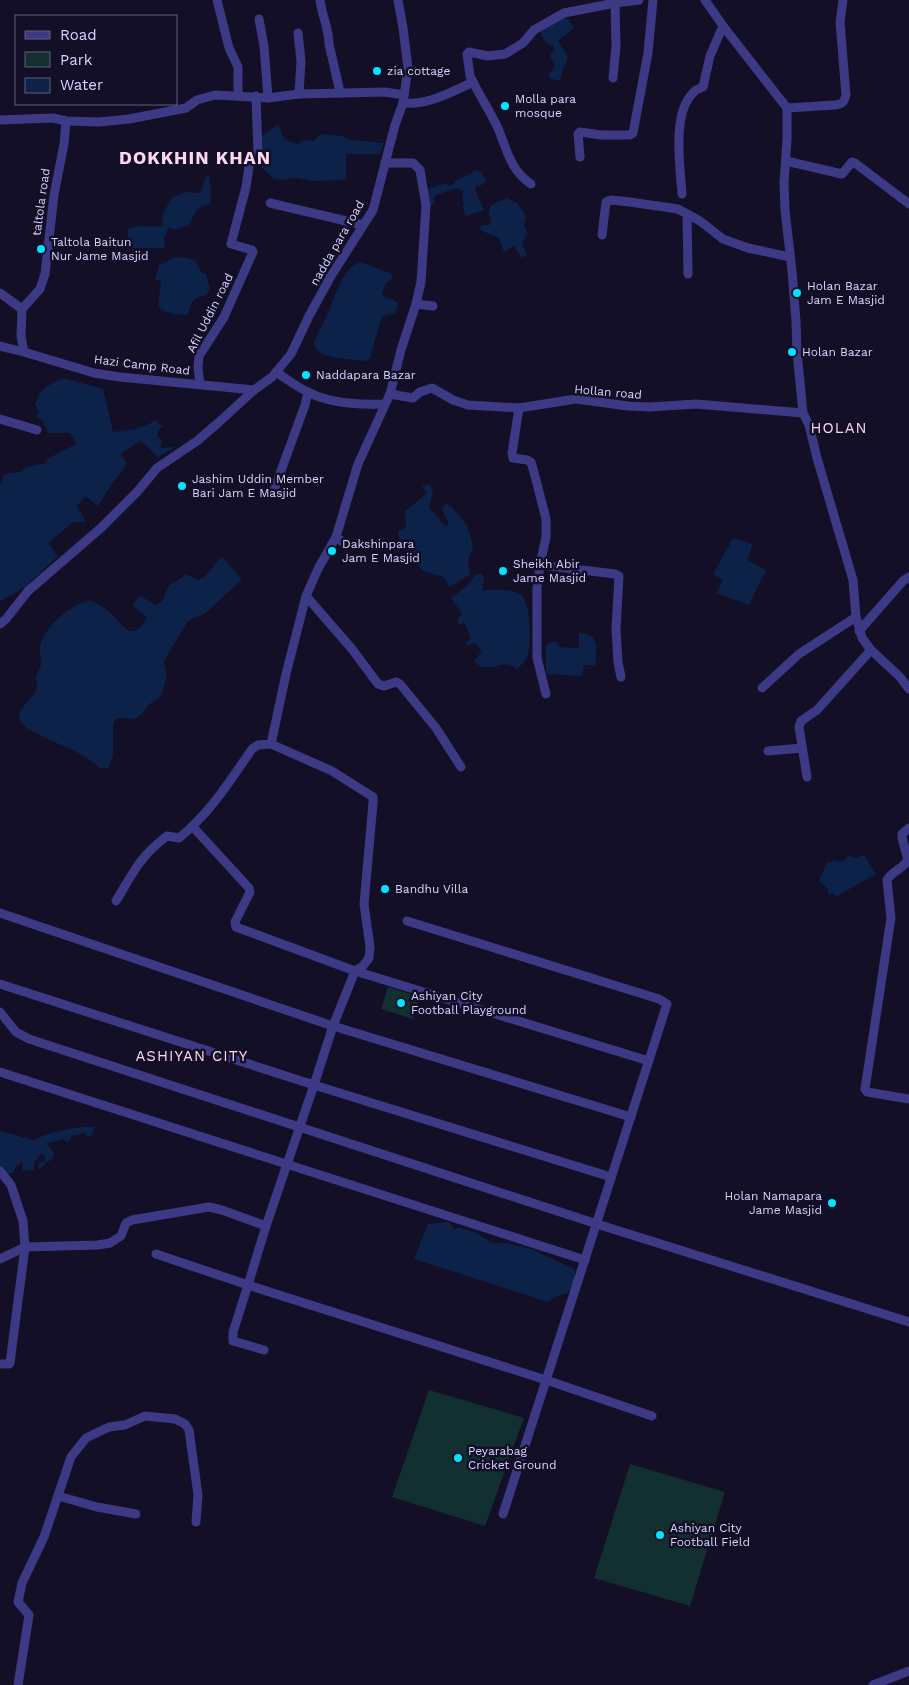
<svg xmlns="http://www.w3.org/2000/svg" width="909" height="1685" font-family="'Work Sans',sans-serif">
<rect width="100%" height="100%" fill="#130f26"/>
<!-- green -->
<g fill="#12302f">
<polygon points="388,987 420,997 413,1019 381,1009"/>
<polygon points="429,1390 524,1418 485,1526 392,1497"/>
<polygon points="630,1464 725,1492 690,1606 594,1578"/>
</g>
<!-- water -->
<g fill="#0c2248">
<path d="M563,18L568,19L574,28L558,41L568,57L562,72L560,80L558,81L550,78L548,76L555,66L550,56L555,48C549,43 542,42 541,32L554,22Z"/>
<path d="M278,124L284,139L297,144L304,140L314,141L320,134L342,136L351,140L384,143L380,154H346V179L343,180L313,181L296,178L281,180L272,178C267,171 258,166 255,158L262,153L263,147L262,136Z"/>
<polygon points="477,170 482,173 486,181 480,186 477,185 475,190 484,210 466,216 462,206 464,205 462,195 464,191 455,188 434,196 435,204 429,206 428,189 445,183 450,186 455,183 455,181"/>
<path d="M206,176L210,177L211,203C207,206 200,206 196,211C189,221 196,225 179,228L178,230L168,228L164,239L165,248H131L128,239V229C139,224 150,228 163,226L162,216L172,197L186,192L200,193Z"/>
<polygon points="507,198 517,203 526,216 524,225 528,234 522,243 527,255 522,258 514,246 504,252 499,238 480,230 481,225 490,225 491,218 488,214 491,205"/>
<path d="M175,257L188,258L196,261L201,272L206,274L210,289L206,295C193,298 191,302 188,315C178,314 165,315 158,306L161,281L155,280L159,265Z"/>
<path d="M360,262L390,273L393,276L392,279L386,283L382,294L384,296L397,302L398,305L395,313L382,316L370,358L365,361C352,359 314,360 314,342C318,331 325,321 329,310C335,296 344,266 360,262Z"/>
<path d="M64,378L103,389L113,432L136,429L158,420V424L163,426L159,429L157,435L162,441L161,448L176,447L158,457L141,441L124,451L121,455L127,463L123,470L111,485L98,506L85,496L77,506L86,522H73L48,543L58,556L25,587L0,601V485L4,474L21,472L27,467L46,463L47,459L76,444L70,433H48L42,420L36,417L39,413L35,404C40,388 49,384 64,378Z"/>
<polygon points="430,484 433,492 429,507 445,526 449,524 442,509 446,504 452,507 467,525 473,546 468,561 470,575 449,587 444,577 423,571 412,557 406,539 400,542 398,531 406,527 405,511 425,495 427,493 422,486"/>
<polygon points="733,538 753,544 747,560 766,570 749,605 716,593 723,580 713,574"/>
<path d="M222,557L242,579L206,613L188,621L164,661L167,676L162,693L159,698L148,705L142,714L135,719L122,718L115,720C109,735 119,755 107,769L100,768C85,753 58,745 40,735C33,732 26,729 21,722C13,710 32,701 36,691C39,685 35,681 36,676C37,672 40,669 41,665C42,658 38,651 41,643C48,623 69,607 88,600C96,603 106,608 112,614C117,619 125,631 133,631C139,632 144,622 147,618L145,615L134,607L133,604L141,596L155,605C168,600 162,595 169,586C174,581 181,580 185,574L198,580C208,577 214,563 222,557Z"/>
<path d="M476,574H482L484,580L482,590C493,590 510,588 520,594C531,601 532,645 527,657C525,662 520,666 517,669C503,656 487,677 474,661L482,651L474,642L469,646L465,643L471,638L464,622L459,625L457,619L462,614L451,598L468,585Z"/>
<path d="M579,633C601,633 596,651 595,666L584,665L582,676L546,674V646L550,642H557L558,647L579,648Z"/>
<polygon points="848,855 854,858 864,855 876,874 837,896 831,893 829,895 827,888 819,881 827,862 831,863 833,860 840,862 845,860"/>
<path d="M81,1127H95L91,1136H86V1133L71,1136V1139L67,1142L63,1139L47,1144L54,1153L52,1160L46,1162L42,1168L38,1169L39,1163L44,1161L46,1156L41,1154L34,1163V1170L22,1171L23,1162L16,1166L13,1173L3,1175L0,1168V1131L34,1140C46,1133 67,1129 81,1127Z"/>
<path d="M449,1222L454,1229L460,1228L474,1232L494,1243H507L535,1250L545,1256L573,1268C579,1276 573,1285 568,1293L557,1296L548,1302L414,1259L428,1224Z"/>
</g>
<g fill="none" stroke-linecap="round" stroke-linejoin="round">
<!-- street -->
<g stroke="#3d3a85" stroke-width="9">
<polyline points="217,0 229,48 238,67 238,96"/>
<path d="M320,0C322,16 329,29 329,44L340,92"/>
<polyline points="705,0 723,26 787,108 787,139 784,183 785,210 792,271 796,321 797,352 803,413 809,425 817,458 853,580 856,617 862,638 871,650 900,677 909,689"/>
<polyline points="259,19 264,46 268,98"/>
<polyline points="298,33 301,61 299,94"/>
<polyline points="613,78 616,46 615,3"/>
<polyline points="473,82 470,76 467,54 469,52 488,56 505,54 523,43 534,30 564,13 615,3 639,0"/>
<path d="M403,103C428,105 450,93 473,82C480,96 489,110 496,124C507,147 508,168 531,184"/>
<path d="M787,108L835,105C842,104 844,103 846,95L840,22L843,0"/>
<polyline points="0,120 53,118 66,121 99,122 129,119 186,108 197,100 215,95 268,98 299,94 385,92 404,95"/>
<polyline points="580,157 578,134 580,132 601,135 630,135 633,133 648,53 653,0"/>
<polyline points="786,161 842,174 852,162 855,163 909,204"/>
<path d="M682,194C680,166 672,113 693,93C695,90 700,88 703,87L710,56L723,26"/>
<polyline points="270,203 363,225"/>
<polyline points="687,214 688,274"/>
<polyline points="602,235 606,202 611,200 630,202 678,209 700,221 723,239 748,248 790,257"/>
<polyline points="0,293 22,309"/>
<polyline points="416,304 433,306"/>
<polyline points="22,309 40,289 45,274 54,195 64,144 66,121"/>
<polyline points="22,309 21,336 24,352"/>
<polyline points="0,346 24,352 94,373 120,377 254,390"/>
<path d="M276,372C287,379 298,388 310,393C332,404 359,405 384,404"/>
<polyline points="200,384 198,368 199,356 224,317 253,252 252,250 231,244 246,187 250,160 258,153 256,96"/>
<polyline points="390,394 413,398 420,392 432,388 453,400 468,405 519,408 576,399 628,406 650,407 696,404 803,413"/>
<polyline points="519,408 512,453 513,458 527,460 531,462 535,476 546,519 546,537 540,565 615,574 619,576 616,629 618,662 621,677"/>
<polyline points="0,419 37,430"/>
<polyline points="274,490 305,405 308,392"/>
<polyline points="336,537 347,545"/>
<polyline points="540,565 537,589 537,658 546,694"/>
<polyline points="306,596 352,649 378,684 384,686 396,682 400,684 436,728 461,767"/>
<polyline points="0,624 6,619 28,591 102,527 137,492 157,468 197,441 218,423 254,390 272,377 291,354 309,316 331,276 373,210 395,125 403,103 408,68 403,28 398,0"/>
<polyline points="859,631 903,581 909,577"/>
<polyline points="762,688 799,654 856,617"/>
<polyline points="768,751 802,748"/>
<polyline points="807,777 799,727 801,721 817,710 871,650"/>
<polyline points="193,827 249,888 250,892 235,922 236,927 355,971 649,1061"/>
<path d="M909,828L902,834V838L908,860C903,869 892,871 887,880L891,918L865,1089L867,1092L909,1099"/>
<path d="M116,901C133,873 140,856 167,836L179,838C210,813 230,781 252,749L258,745L271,744L286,674L306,596L318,569L336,537L358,464L390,394L401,350L416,304L421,282L426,206L420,170L413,163H385"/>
<polyline points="0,913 333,1026 631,1117"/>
<polyline points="407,921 659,999 667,1004 503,1514"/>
<polyline points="0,984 314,1085 611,1177"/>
<polyline points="0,1012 16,1032 29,1039 597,1224 909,1322"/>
<polyline points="0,1072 585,1260"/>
<polyline points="0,1171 11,1185 23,1221 25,1247 10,1363 9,1364 0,1364"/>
<polyline points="266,1226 314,1085 333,1026 355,971 363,966 369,958 370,947 364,904 373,803 373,797 332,771 271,744"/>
<polyline points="156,1254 248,1285 233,1332 233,1341 264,1350"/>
<polyline points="0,1259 25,1247 98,1245 110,1243 121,1236 126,1223 132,1220 209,1207 222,1210 266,1226 248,1285 546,1380 652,1416"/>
<polyline points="58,1496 97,1507 136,1514"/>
<polyline points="18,1685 29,1615 18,1602 22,1583 44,1537 71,1457 86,1438 109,1427 125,1425 145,1416 175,1419 185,1424 189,1430 198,1495 196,1522"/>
<polyline points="873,1685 909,1671"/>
</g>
</g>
<!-- markers -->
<g fill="#00e5ff" stroke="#130f26" stroke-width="2">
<circle cx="377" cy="71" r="5"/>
<circle cx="505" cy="106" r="5"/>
<circle cx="41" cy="249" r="5"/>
<circle cx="797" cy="293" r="5"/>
<circle cx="792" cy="352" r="5"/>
<circle cx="306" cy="375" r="5"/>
<circle cx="182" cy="486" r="5"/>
<circle cx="332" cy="551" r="5"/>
<circle cx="503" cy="571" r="5"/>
<circle cx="385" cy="889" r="5"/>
<circle cx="401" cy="1003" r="5"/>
<circle cx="832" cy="1203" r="5"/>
<circle cx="458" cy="1458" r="5"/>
<circle cx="660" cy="1535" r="5"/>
</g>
<g text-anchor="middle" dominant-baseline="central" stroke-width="5" stroke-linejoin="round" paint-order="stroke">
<!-- poi labels -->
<g font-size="12" fill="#d9d4ff" stroke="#130f26" text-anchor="start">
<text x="387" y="71">zia cottage</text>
<text x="515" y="99">Molla para<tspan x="515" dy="14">mosque</tspan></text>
<text x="51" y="242">Taltola Baitun<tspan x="51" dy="14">Nur Jame Masjid</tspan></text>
<text x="807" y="286">Holan Bazar<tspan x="807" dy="14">Jam E Masjid</tspan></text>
<text x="802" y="352">Holan Bazar</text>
<text x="316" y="375">Naddapara Bazar</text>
<text x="192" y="479">Jashim Uddin Member<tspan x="192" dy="14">Bari Jam E Masjid</tspan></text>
<text x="342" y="544">Dakshinpara<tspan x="342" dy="14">Jam E Masjid</tspan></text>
<text x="513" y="564">Sheikh Abir<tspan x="513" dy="14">Jame Masjid</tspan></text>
<text x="395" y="889">Bandhu Villa</text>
<text x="411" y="996">Ashiyan City<tspan x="411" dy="14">Football Playground</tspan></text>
<text x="822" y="1196" text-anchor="end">Holan Namapara<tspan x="822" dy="14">Jame Masjid</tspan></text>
<text x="468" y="1451">Peyarabag<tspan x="468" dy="14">Cricket Ground</tspan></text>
<text x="670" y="1528">Ashiyan City<tspan x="670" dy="14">Football Field</tspan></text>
</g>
<!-- street labels -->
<g font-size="12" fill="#d9d4ff" stroke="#130f26">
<text transform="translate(41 202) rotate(-82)">taltola road</text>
<text transform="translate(337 243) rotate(-60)">nadda para road</text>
<text transform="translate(210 313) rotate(-63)">Afil Uddin road</text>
<text transform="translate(142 365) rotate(7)">Hazi Camp Road</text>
<text transform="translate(608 392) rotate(5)">Hollan road</text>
</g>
<!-- quarter labels -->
<g font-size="15" letter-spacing="1" fill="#ffd6f0" stroke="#130f26">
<text x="839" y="428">HOLAN</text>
<text x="192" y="1056">ASHIYAN CITY</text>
</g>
<!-- district labels -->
<g font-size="18" font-weight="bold" letter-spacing="1" fill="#ffd6f0" stroke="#130f26">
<text x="195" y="157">DOKKHIN KHAN</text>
</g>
</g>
<!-- legend -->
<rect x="15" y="15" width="162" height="90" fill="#130f26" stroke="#625e7d"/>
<rect x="25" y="31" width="25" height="8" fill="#3d3a85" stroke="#625e7d"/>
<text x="60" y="40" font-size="15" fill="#d9d4ff">Road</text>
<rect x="25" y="52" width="25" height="15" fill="#12302f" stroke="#625e7d"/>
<text x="60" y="65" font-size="15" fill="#d9d4ff">Park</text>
<rect x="25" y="78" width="25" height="15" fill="#0c2248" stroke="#625e7d"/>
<text x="60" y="90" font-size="15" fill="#d9d4ff">Water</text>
</svg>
